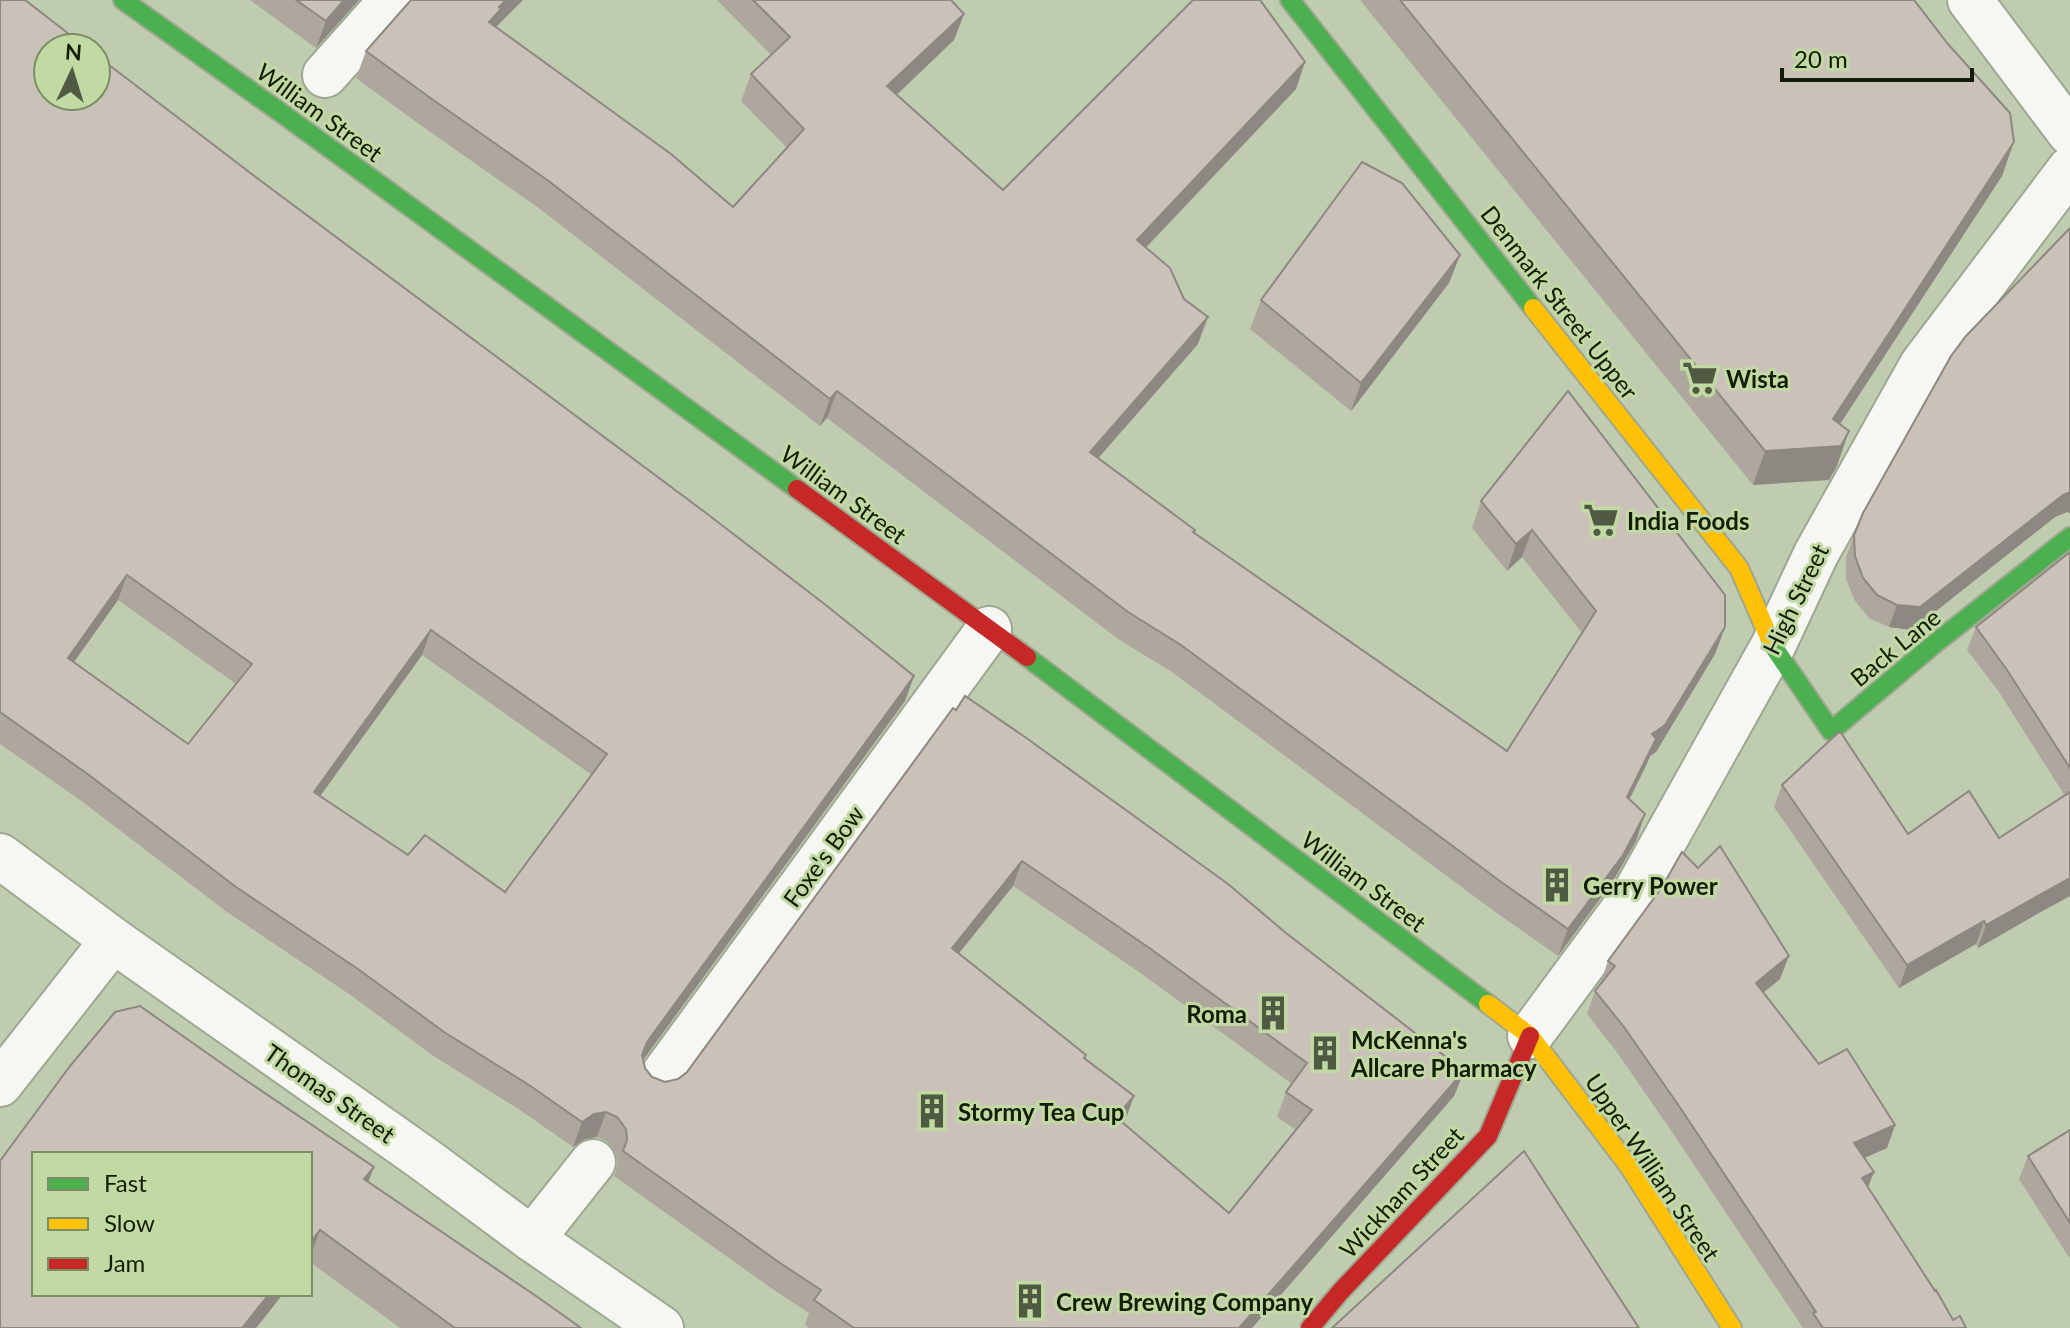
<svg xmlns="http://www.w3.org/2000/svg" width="2070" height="1328" font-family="Lato,sans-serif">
<rect width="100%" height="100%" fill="#c0ccaf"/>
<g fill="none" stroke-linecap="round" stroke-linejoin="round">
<!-- street casing -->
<g stroke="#9ea891" stroke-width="48">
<g id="street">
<polyline points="1970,0 2070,133"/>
<polyline points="325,75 392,0"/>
<polyline points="0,856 113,940 424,1159 532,1239 661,1328"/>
<polyline points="1530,1036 1634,895 1773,646 1816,554 1922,365 2070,169"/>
<polyline points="658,1082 989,629"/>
<polyline points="0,1084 113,940"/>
<polyline points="532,1239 593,1162"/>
</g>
</g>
<!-- fast casing -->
<g stroke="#9ea891" stroke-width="22">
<g id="fast">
<polyline points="123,0 287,117 797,489"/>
<polyline points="1290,0 1533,308"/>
<polyline points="1769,637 1773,646 1831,731 1933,645 2070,537"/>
<polyline points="1027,657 1488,1004"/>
</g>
</g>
<!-- slow casing -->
<g stroke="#9ea891" stroke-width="22">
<g id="slow">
<polyline points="1533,308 1739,568 1769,637"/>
<polyline points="1488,1004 1530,1036 1629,1166 1732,1328"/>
</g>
</g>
<!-- jam casing -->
<g stroke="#9ea891" stroke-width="22">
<g id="jam">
<polyline points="797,489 1027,657"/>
<polyline points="1310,1328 1341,1291 1488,1136 1530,1036"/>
</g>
</g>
<!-- street -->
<use href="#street" stroke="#f6f7f3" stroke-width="44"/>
<!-- fast -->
<use href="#fast" stroke="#4caf50" stroke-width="18"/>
<!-- slow -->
<use href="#slow" stroke="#ffc107" stroke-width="18"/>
<!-- jam -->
<use href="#jam" stroke="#c62828" stroke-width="18"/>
</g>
<!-- wall -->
<g fill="#aea79e" fill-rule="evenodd">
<path d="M0,0L261,181L914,676L905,701L643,1060L645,1068L652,1077L665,1082L678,1079L687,1072L953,708L1286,933L1464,1071L1454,1096L1252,1328H809L805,1325L809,1313L771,1288L614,1176L618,1164L616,1154L608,1142L597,1137L585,1139L573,1147L520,1110L435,1057L349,994L227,912L80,800L0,744ZM118,600L236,684L188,744L74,662ZM422,655L592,775L505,892L408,855L320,796ZM1013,886L1139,972L1292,1084L1286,1092L1277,1117L1296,1130L1229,1213L1123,1123L1125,1121L1085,1059L1086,1055L959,953Z"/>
<polygon points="250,0 359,0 316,48"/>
<polygon points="523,0 496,27 733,207 787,148 741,101 751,74 771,55 717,0 951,0 964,14 954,40 897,95 1003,190 1296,89 1146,248 1198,344 1098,458 1194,533 1507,751 1582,633 1522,557 1507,571 1472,528 1481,501 1725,627 1715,654 1656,752 1650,756 1629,799 1636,841 1613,881 1558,956 1494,911 1172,672 1118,639 827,418 820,426 540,209 419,124 356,78 366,51"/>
<polygon points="1360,0 1914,0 2002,176 1840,424 1837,466 1829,480 1753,485"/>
<polygon points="2070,228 2070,513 2067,512 2055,517 1912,630 1889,627 1869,618 1855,601 1846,579 1846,557 1854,535"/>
<polygon points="1460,255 1449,283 1351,411 1250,329 1261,300"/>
<polygon points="2070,552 2070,896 2037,914 1978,948 1976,944 1899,988 1774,807 1782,785 1908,834 1999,838 2065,796 1999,692 1967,650 1976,627"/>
<polygon points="1608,961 1780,979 1763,993 1819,1064 1895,1125 1887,1148 1864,1158 1868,1187 1953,1320 1966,1328 1803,1328 1670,1129 1616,1051 1587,1014 1595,991 1600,984"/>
<polygon points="140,1006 244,1079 374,1167 368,1182 539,1298 581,1328 400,1328 310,1262 310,1154 34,1154 34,1294 283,1294 256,1328 0,1328 0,1161 70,1066 115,1012"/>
<polygon points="2070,1130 2070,1259 2019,1179 2028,1156"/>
</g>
<!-- shaded-wall -->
<g fill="#8d8881">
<polygon points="344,0 359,0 316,48 326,21"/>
<polygon points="506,0 523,0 494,29 489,22 499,7"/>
<polygon points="964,14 954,40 877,113 887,86"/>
<polygon points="1305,62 1296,89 1127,267 1137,240"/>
<polygon points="2014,142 2002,176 1825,447 1849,431 1837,466 1829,480 1753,485 1765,451 1833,419"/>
<polygon points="1460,255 1449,283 1351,411 1361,383"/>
<polygon points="1208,317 1198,344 1080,479 1090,452"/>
<polygon points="837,391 827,418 820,426 830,399"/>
<polygon points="2070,492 2070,513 2067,512 2055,517 1912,630 1889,627 1897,605 2063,495"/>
<polygon points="1532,530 1522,557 1507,571 1516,544"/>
<polygon points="127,575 118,600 59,683 68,658"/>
<polygon points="1725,627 1715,654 1656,752 1650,756 1646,766 1617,824 1652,734"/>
<polygon points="431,630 422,655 305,817 314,792"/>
<polygon points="914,676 905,701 638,1067 647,1042"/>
<polygon points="1645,814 1636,841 1613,881 1558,956 1568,929"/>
<polygon points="1022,861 1013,886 943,973 952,948"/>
<polygon points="2070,878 2070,896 2037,914 1978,948 1986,925"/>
<polygon points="1984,921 1976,944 1899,988 1907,965"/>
<polygon points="1789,956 1780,979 1747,1006 1756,983"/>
<polygon points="1464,1071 1454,1096 1252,1328 1239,1328"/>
<polygon points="1134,1096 1125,1121 1107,1142 1116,1117"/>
<polygon points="606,1112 597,1137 585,1139 573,1147 582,1122 594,1114"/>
<polygon points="1895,1125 1887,1148 1846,1166 1854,1143"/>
<polygon points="374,1167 362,1198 364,1179"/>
<polygon points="1874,1172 1865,1195 1862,1178"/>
<polygon points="320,1230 310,1258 310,1243"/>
<polygon points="269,1294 283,1294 256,1328 242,1328"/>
</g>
<!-- building -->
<g fill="#cac2b8" stroke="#8d8881" stroke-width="2" fill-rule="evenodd">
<path d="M0,0H25L87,48H48V96H96V55L261,181L706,513L827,606L914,676L647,1042L642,1055L645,1068L652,1077L665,1082L678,1079L687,1072L953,708L956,710L965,696L1025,737L1228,884L1286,933L1464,1071L1239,1328H854L814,1300L821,1290L780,1263L623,1151L627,1140L626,1129L617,1117L606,1112L594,1114L582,1122L529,1085L444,1032L358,969L236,887L89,775L0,712ZM127,575L252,664L188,744L68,658ZM431,630L607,754L505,892L425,835L408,855L314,792ZM1022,861L1148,947L1307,1063L1286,1092L1312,1110L1229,1213L1116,1117L1134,1096L1084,1058L1086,1055L952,948Z"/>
<polygon points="296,0 344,0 326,21"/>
<polygon points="411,0 506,0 499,7 501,9 489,22 671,154 733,207 804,129 751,74 790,37 753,0 951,0 964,14 887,86 1003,190 1193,0 1260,0 1305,62 1137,240 1170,268 1184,299 1208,317 1090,452 1195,530 1193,532 1507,751 1596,611 1532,530 1516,544 1481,501 1568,391 1725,595 1725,627 1665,725 1652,734 1656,739 1627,797 1645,814 1623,855 1568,929 1504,884 1181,645 1128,612 837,391 830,399 550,182 429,97 366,51"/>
<polygon points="1400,0 1914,0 1948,44 2010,113 2014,142 1833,419 1849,431 1841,446 1765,451"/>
<polygon points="1362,162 1402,183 1460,255 1361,383 1261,300"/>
<polygon points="2070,228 2070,492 2063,495 1920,607 1897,605 1877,595 1863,578 1855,556 1854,535 1863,513 1951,356 1966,336"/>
<polygon points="2070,552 2070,768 2007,670 1976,627"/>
<polygon points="1839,732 1841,733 1908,834 1969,791 1999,838 2070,792 2070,878 1986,925 1984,921 1907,965 1782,785"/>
<polygon points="1720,846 1789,956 1756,983 1819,1064 1847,1049 1895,1125 1854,1143 1874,1172 1862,1178 1935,1291 1936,1290 1953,1320 1960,1316 1966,1328 1823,1328 1813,1313 1816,1312 1679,1106 1624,1027 1595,991 1615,966 1608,961 1662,887 1682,852 1698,868"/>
<polygon points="140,1006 244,1079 374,1167 364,1179 539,1298 581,1328 455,1328 320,1230 310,1243 310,1154 34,1154 34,1294 269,1294 242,1328 0,1328 0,1161 70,1066 115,1012"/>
<polygon points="2070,1130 2070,1223 2028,1156"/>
<polygon points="1524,1151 1639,1328 1332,1328"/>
</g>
<!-- icons -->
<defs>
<g id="supermarket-bare" transform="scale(2.76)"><path d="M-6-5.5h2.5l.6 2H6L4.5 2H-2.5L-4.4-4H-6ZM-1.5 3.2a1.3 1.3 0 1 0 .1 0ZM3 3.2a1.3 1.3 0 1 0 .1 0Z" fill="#505a42" stroke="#c1d9a2" stroke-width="2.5" paint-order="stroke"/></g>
<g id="building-bare" transform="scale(2.76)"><path d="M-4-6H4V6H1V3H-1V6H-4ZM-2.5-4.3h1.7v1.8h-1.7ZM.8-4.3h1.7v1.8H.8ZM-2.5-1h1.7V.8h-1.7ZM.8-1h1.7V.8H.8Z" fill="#505a42" stroke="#c1d9a2" stroke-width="2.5" paint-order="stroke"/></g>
</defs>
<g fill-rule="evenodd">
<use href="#supermarket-bare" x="1700" y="378"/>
<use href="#supermarket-bare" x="1601" y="520"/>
<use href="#building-bare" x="1557" y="885"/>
<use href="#building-bare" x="1273" y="1013"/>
<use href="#building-bare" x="1325" y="1053"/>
<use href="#building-bare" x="932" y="1111"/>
<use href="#building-bare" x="1030" y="1301"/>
</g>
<g text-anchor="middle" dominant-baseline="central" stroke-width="6" stroke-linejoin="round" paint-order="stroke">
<!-- street labels -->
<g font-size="24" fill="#141d08" stroke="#c1d9a2">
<text transform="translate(320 112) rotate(36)">William Street</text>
<text transform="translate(1560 302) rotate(52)">Denmark Street Upper</text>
<text transform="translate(844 494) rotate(36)">William Street</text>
<text transform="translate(1795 599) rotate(-64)">High Street</text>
<text transform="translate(1895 647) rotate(-39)">Back Lane</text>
<text transform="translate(823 856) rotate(-54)">Foxe's Bow</text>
<text transform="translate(1364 881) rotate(37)">William Street</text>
<text transform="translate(330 1093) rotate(35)">Thomas Street</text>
<text transform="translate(1653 1167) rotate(56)">Upper William Street</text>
<text transform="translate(1401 1192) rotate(-47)">Wickham Street</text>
</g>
<!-- poi labels -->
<g font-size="24" font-weight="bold" fill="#141d08" stroke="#c1d9a2" text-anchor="start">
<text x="1726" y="378">Wista</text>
<text x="1627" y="520">India Foods</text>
<text x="1583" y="885">Gerry Power</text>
<text x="1247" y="1013" text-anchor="end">Roma</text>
<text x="1351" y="1039">McKenna's<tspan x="1351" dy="28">Allcare Pharmacy</tspan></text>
<text x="958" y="1111">Stormy Tea Cup</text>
<text x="1056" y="1301">Crew Brewing Company</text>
</g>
</g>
<!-- legend -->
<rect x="32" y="1152" width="280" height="144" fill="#c1d9a2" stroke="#7c8e64" stroke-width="2"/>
<rect x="48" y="1178" width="40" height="12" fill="#4caf50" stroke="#7c8e64" stroke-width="2"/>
<text x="104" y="1192" font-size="24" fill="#141d08">Fast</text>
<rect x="48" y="1218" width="40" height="12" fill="#ffc107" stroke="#7c8e64" stroke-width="2"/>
<text x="104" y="1232" font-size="24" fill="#141d08">Slow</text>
<rect x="48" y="1258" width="40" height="12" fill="#c62828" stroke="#7c8e64" stroke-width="2"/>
<text x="104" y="1272" font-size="24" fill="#141d08">Jam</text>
<!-- north arrow -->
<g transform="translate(72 72) rotate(4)"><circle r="38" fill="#c1d9a2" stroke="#7c8e64" stroke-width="2"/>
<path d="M0-6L14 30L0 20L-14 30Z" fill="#505a42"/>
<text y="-12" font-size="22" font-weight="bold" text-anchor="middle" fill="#141d08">N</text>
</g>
<!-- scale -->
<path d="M1782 68v12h190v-12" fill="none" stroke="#141d08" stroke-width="4"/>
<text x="1794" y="68" font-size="24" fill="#141d08" stroke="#c1d9a2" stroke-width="6" paint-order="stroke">20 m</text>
</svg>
